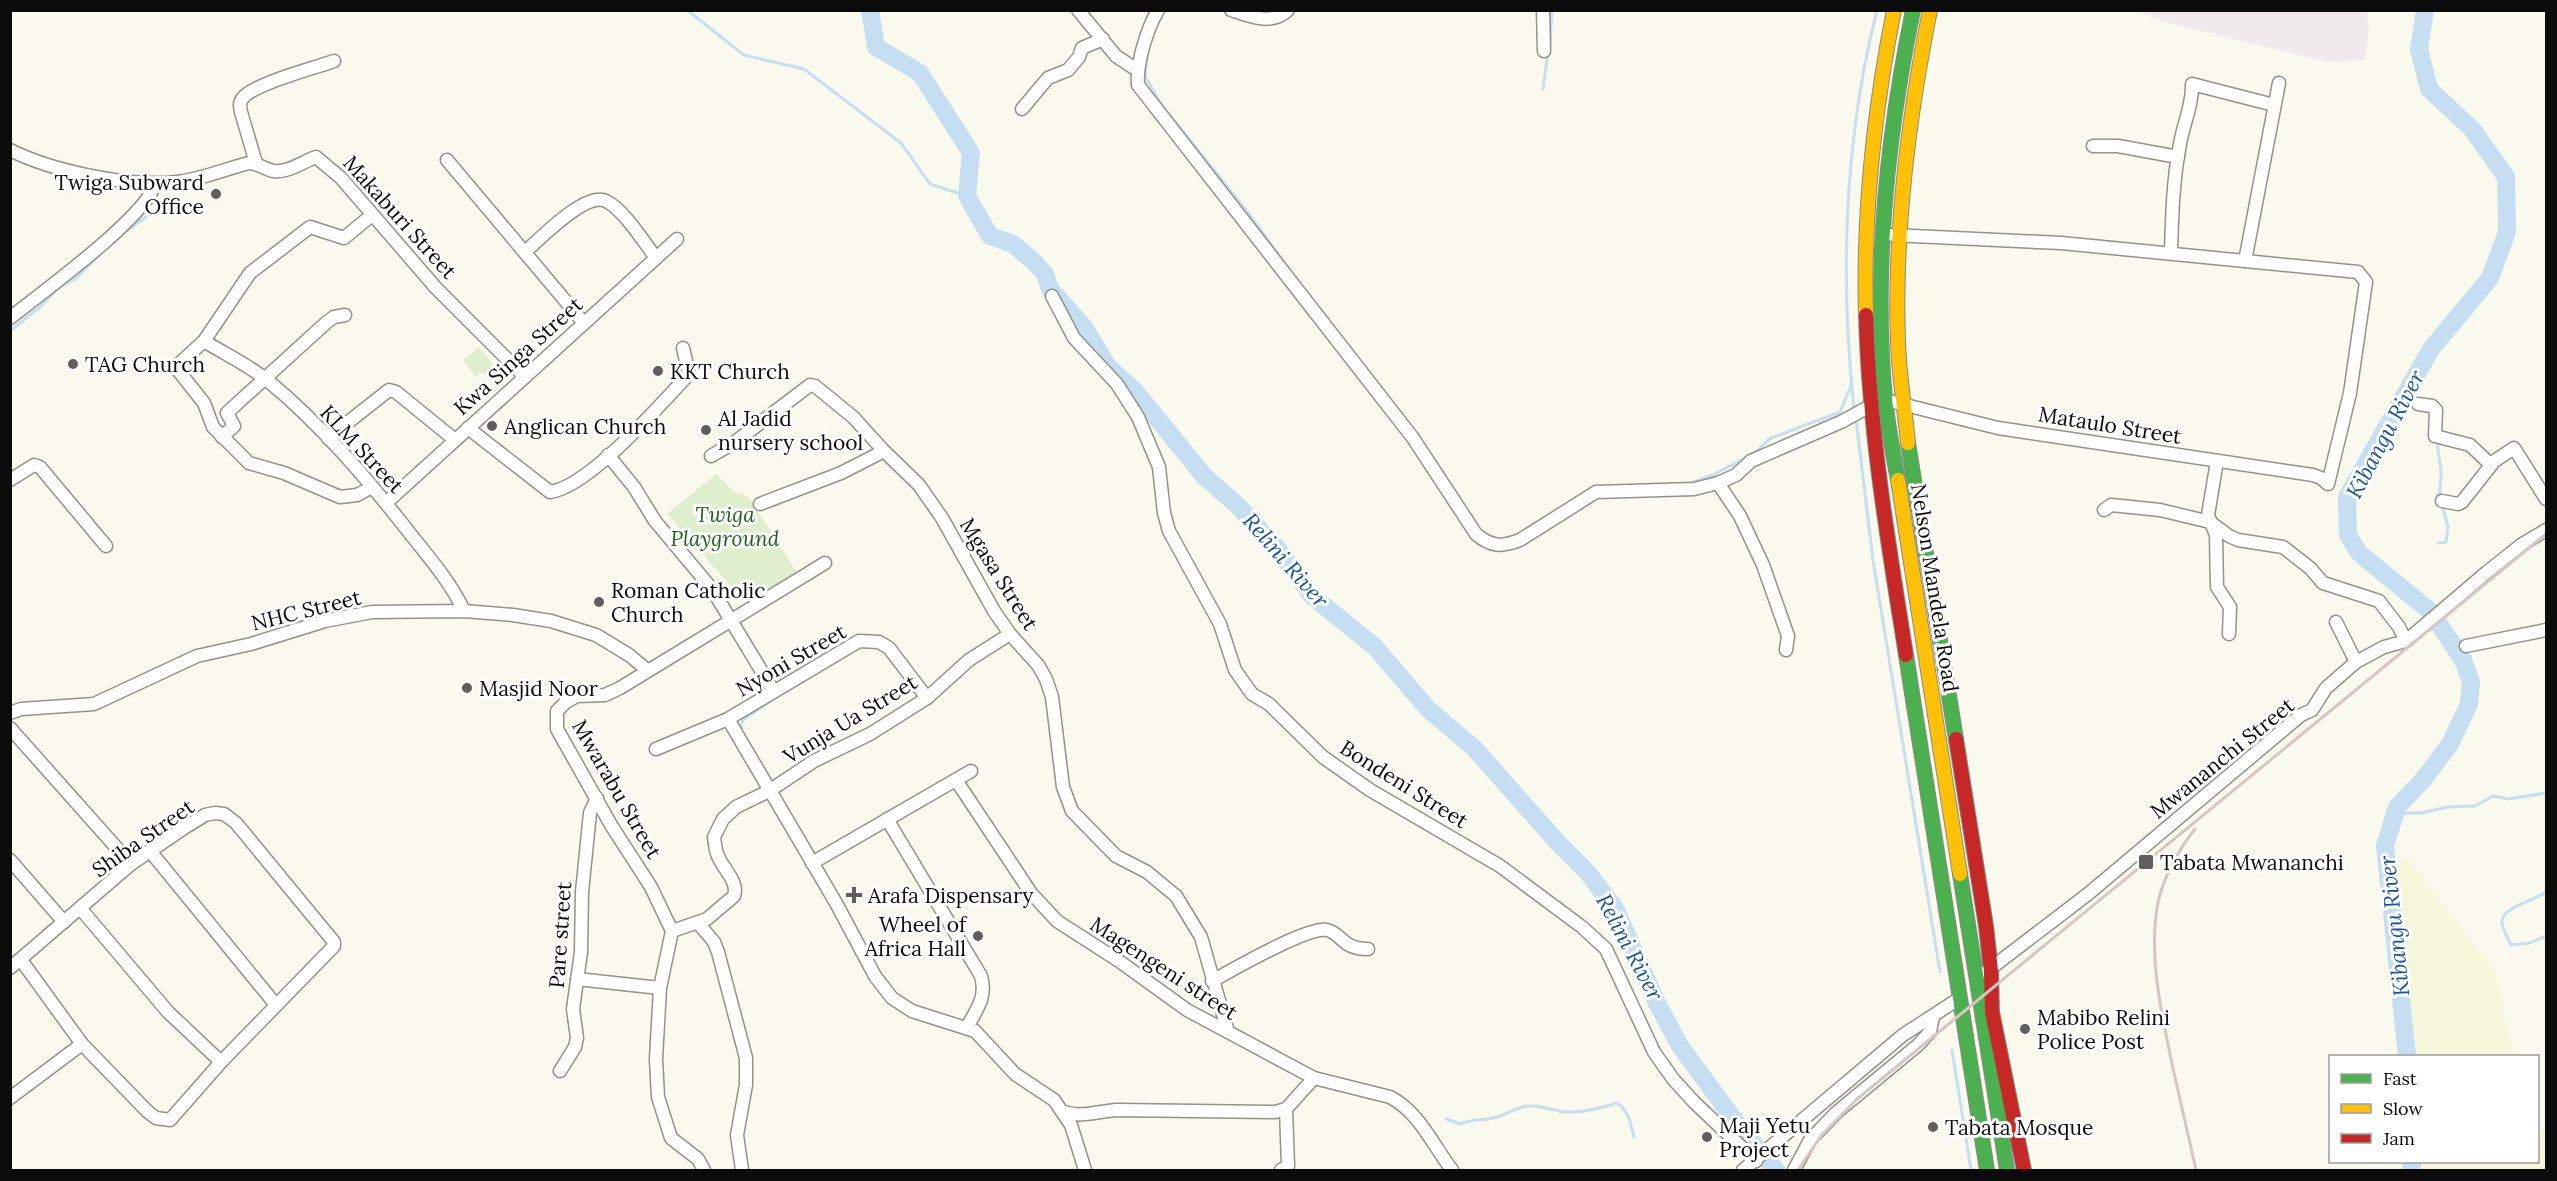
<svg xmlns="http://www.w3.org/2000/svg" width="2557" height="1181" font-family="Lora,serif">
<rect width="100%" height="100%" fill="#faf9ee"/>
<!-- industrial -->
<polygon fill="#f1eaec" points="2137,11 2367,11 2369,29 2365,60 2327,62 2162,21"/>
<!-- farmland -->
<g fill="#f6f6da">
<polygon points="2408,860 2495,971 2514,1056 2413,1056 2412,1034 2398,962 2385,865"/>
<polygon points="2546,1126 2546,1170 2414,1170 2415,1162 2538,1162 2538,1135"/>
</g>
<!-- green -->
<g fill="#dfefce">
<polygon points="479,347 495,367 485,375 482,372 476,377 463,360"/>
<polygon points="716,474 734,492 748,496 798,574 744,601 667,514"/>
</g>
<g fill="none" stroke-linecap="round" stroke-linejoin="round">
<!-- stream -->
<g stroke="#c6def2" stroke-width="3">
<polyline points="687,10 744,55 804,69 901,143 930,184 967,196"/>
<polyline points="1550,43 1552,10"/>
<polyline points="1148,50 1145,76 1161,104 1249,214 1286,265"/>
<polyline points="1543,89 1548,52"/>
<polyline points="122,234 146,217"/>
<polyline points="10,331 41,306 58,288 75,279 104,250"/>
<path d="M1854,409C1840,277 1844,140 1877,10"/>
<polyline points="1856,419 1873,560 1940,972"/>
<polyline points="1443,473 1459,498"/>
<polyline points="1688,484 1713,475 1754,453 1771,438 1840,412 1852,383"/>
<path d="M2438,498L2437,495L2440,494C2439,487 2442,479 2441,471C2440,460 2437,453 2438,441"/>
<polyline points="2438,543 2446,542 2448,527 2442,505"/>
<polyline points="740,730 743,720 773,699"/>
<polyline points="2397,807 2401,813 2420,813 2448,807 2475,806 2493,796 2508,799 2546,793"/>
<path d="M2546,892C2536,900 2499,908 2502,923C2503,930 2508,938 2511,945L2530,943L2546,936"/>
<polyline points="1952,1050 1971,1170"/>
<path d="M1446,1119L1461,1124C1472,1118 1481,1121 1493,1118C1508,1115 1518,1105 1533,1106C1545,1106 1558,1113 1570,1112C1586,1112 1602,1108 1617,1103C1630,1112 1630,1123 1634,1137"/>
</g>
<!-- river -->
<g stroke="#c6def2" stroke-width="18">
<polyline points="870,10 876,47 920,73 971,153 967,196 990,236 1013,244 1032,260 1045,274 1050,289 1084,327 1108,367 1135,391 1204,476 1237,505 1277,548 1312,596 1375,647 1428,709 1475,749 1558,843 1587,872 1615,908 1657,1003 1680,1046 1744,1133 1776,1170"/>
<polyline points="2407,1056 2385,846 2397,807 2423,780 2450,744 2469,704 2471,682 2463,660 2431,612 2359,553 2348,535 2347,497 2431,349 2490,278 2507,232 2506,177 2472,129 2429,89 2419,49 2425,10"/>
<polyline points="2411,1170 2412,1162"/>
</g>
<!-- street casing -->
<g stroke="#93928d" stroke-width="15">
<g id="street">
<polyline points="1078,10 1116,56 1137,70"/>
<path d="M1158,10C1147,29 1136,64 1138,85L1413,438L1476,534C1491,547 1502,547 1520,540L1596,492L1694,489L1718,483L1736,475L1751,461L1843,421L1870,406"/>
<path d="M1231,10C1249,16 1272,26 1288,10"/>
<polyline points="1543,10 1544,51"/>
<polyline points="1022,109 1048,78 1068,70 1079,57 1082,48 1103,39"/>
<polyline points="2093,146 2118,146 2178,157"/>
<path d="M10,150C52,171 131,188 177,182C202,179 225,169 249,163C258,163 264,169 273,171C288,173 302,162 316,157L341,178L436,288L525,377"/>
<polyline points="447,160 584,323"/>
<path d="M256,163L241,112C240,107 239,103 242,99C252,84 315,68 334,61"/>
<path d="M526,251C541,238 586,191 606,201C623,209 644,242 656,258"/>
<path d="M2171,253C2172,216 2173,180 2180,144C2183,125 2193,104 2192,84L2274,105"/>
<polyline points="2245,261 2279,83"/>
<polyline points="1052,296 1074,338 1117,384 1138,417 1159,467 1164,513 1169,531 1220,624 1235,670 1252,694 1269,704 1323,757 1370,790 1500,866 1582,927 1606,949 1654,1052 1673,1079 1694,1102 1756,1161"/>
<path d="M10,318C40,294 149,215 155,183"/>
<path d="M204,341C225,354 248,365 267,380C321,424 369,481 412,536C431,560 451,583 464,611"/>
<polyline points="1885,400 1998,428 2313,475 2321,478 2328,484 2350,393 2366,282 2358,272 2061,243 1892,235"/>
<polyline points="2418,404 2432,406 2436,410 2435,436 2470,445 2490,464 2514,448 2546,499"/>
<path d="M468,428L550,492C589,487 661,404 689,374L683,348"/>
<polyline points="222,437 234,426 227,413 229,411 327,322 334,317 345,315"/>
<polyline points="328,438 389,390 396,392 455,440"/>
<polyline points="608,455 634,487 655,521 712,589 773,690"/>
<polyline points="711,456 735,442 810,385 815,386 853,417 884,451 919,485 942,518 994,611 1010,634 1038,665 1046,679 1052,697 1063,787 1072,811 1116,856 1147,872 1176,896 1201,937 1228,1032"/>
<polyline points="2217,461 2208,515 2216,535 2217,587 2230,607 2229,634"/>
<polyline points="10,480 34,465 40,467 106,546"/>
<polyline points="1718,483 1740,516 1763,565 1788,636 1786,650"/>
<polyline points="372,487 357,495 340,497 284,473 249,463 213,427 204,403 177,369 180,363 204,341 250,273 310,227 344,238 372,215"/>
<polyline points="2442,501 2458,504 2462,502 2492,464"/>
<polyline points="386,503 677,239"/>
<polyline points="760,504 841,473 884,451"/>
<polyline points="2104,510 2111,505 2160,510 2210,522 2229,536 2238,540 2283,547 2310,568 2323,583 2379,601 2399,627 2406,641"/>
<polyline points="2336,622 2356,662"/>
<polyline points="2466,646 2546,630"/>
<polyline points="10,713 21,709 94,704 197,656 251,644 325,621 372,612 464,611 513,615 551,621 596,635 629,655 647,670"/>
<polyline points="728,719 836,903 875,976 892,998 912,1011 975,1031 1015,1074 1054,1100 1071,1125 1085,1170"/>
<polyline points="10,728 131,864"/>
<polyline points="656,749 728,719 859,641 879,642 889,648 927,698"/>
<path d="M956,780L1031,893L1057,921L1119,961L1187,1010L1314,1078L1390,1097C1419,1112 1433,1145 1452,1170"/>
<path d="M887,819L981,976C987,997 977,1009 967,1027"/>
<polyline points="150,851 276,1005"/>
<polyline points="10,860 64,922"/>
<polyline points="812,863 971,771"/>
<polyline points="80,908 168,1012 221,1062"/>
<polyline points="698,923 714,942 718,952 746,1058 746,1085 737,1135 742,1170"/>
<path d="M672,931L707,919L734,896C739,882 723,869 718,856C715,850 715,843 714,837L723,819L736,807L769,791L814,761L870,734L897,717L927,698L969,660L1010,634"/>
<polyline points="10,968 131,864 184,828 205,815 215,813 224,814 236,823 334,942 334,946 221,1062 170,1120 156,1118 148,1112 82,1044"/>
<polyline points="1986,972 2088,894 2301,715 2312,710 2326,688 2356,662 2384,647 2406,641 2487,572 2521,545 2546,530"/>
<polyline points="577,979 660,988"/>
<path d="M1212,981C1232,970 1308,926 1327,930C1342,933 1341,949 1368,949"/>
<polyline points="560,1071 575,1047 577,1038 573,1009 581,952 582,892 590,813 597,798"/>
<polyline points="10,1098 82,1044 21,960"/>
<path d="M1064,1112C1082,1118 1099,1111 1117,1110L1275,1112L1286,1109L1314,1078"/>
<polyline points="704,1170 698,1159 671,1138 658,1097 656,1059 660,988 672,931 651,887 611,825 557,729 557,711 566,702 577,696 605,695 620,688 825,563"/>
<polyline points="1281,1170 1288,1166 1286,1109"/>
<polyline points="1743,1170 1903,1035 1960,998"/>
<polyline points="1794,1170 1810,1140 1837,1112 1918,1045 1930,1032 1933,1016"/>
</g>
</g>
<!-- fast casing -->
<g stroke="#898984" stroke-width="16">
<g id="fast">
<polyline points="1908,443 1956,739"/>
<path d="M1898,480C1893,454 1888,426 1885,399C1873,270 1887,137 1913,10"/>
<polyline points="1906,655 1987,1170"/>
<polyline points="1960,874 2007,1170"/>
</g>
</g>
<!-- slow casing -->
<g stroke="#898984" stroke-width="16">
<g id="slow">
<path d="M1866,315C1863,212 1874,111 1894,10"/>
<path d="M1908,443C1905,410 1899,376 1898,342C1894,231 1908,119 1930,10"/>
<polyline points="1898,480 1960,874"/>
</g>
</g>
<!-- jam casing -->
<g stroke="#898984" stroke-width="16">
<g id="jam">
<path d="M1866,315C1869,430 1888,542 1906,655"/>
<polyline points="1956,739 1986,926 1991,971 1992,1012 2024,1170"/>
</g>
</g>
<!-- street -->
<use href="#street" stroke="#fefefc" stroke-width="12"/>
<!-- fast -->
<use href="#fast" stroke="#4caf50" stroke-width="14"/>
<!-- slow -->
<use href="#slow" stroke="#ffc107" stroke-width="14"/>
<!-- jam -->
<use href="#jam" stroke="#c62828" stroke-width="14"/>
<!-- rail -->
<g stroke="#d5c6c4" stroke-width="3">
<path d="M2195,829C2179,849 2164,876 2158,902C2148,956 2161,1010 2172,1064C2180,1099 2188,1135 2196,1170"/>
<polyline points="1798,1170 1821,1136 1856,1100 2546,534"/>
</g>
</g>
<!-- markers -->
<g fill="#5f5e5a" stroke="#fff" stroke-width="2">
<circle cx="216" cy="194" r="6"/>
<circle cx="73" cy="364" r="6"/>
<circle cx="658" cy="371" r="6"/>
<circle cx="492" cy="426" r="6"/>
<circle cx="706" cy="430" r="6"/>
<circle cx="599" cy="602" r="6"/>
<circle cx="467" cy="688" r="6"/>
<rect x="2138" y="854" width="16" height="16" rx="3"/>
<path d="M851 886h6v6h6v6h-6v6h-6v-6h-6v-6h6z"/>
<circle cx="978" cy="936" r="6"/>
<circle cx="2025" cy="1029" r="6"/>
<circle cx="1933" cy="1127" r="6"/>
<circle cx="1707" cy="1137" r="6"/>
</g>
<g text-anchor="middle" dominant-baseline="central" stroke-width="6" stroke-linejoin="round" paint-order="stroke">
<!-- poi labels -->
<g font-size="21" fill="#0b0b0b" stroke="#fff" text-anchor="start">
<text x="204" y="182" text-anchor="end">Twiga Subward<tspan x="204" dy="24">Office</tspan></text>
<text x="85" y="364">TAG Church</text>
<text x="670" y="371">KKT Church</text>
<text x="718" y="418">Al Jadid<tspan x="718" dy="24">nursery school</tspan></text>
<text x="504" y="426">Anglican Church</text>
<text x="611" y="590">Roman Catholic<tspan x="611" dy="24">Church</tspan></text>
<text x="479" y="688">Masjid Noor</text>
<text x="2160" y="862">Tabata Mwananchi</text>
<text x="868" y="895">Arafa Dispensary</text>
<text x="966" y="924" text-anchor="end">Wheel of<tspan x="966" dy="24">Africa Hall</tspan></text>
<text x="2037" y="1017">Mabibo Relini<tspan x="2037" dy="24">Police Post</tspan></text>
<text x="1719" y="1125">Maji Yetu<tspan x="1719" dy="24">Project</tspan></text>
<text x="1945" y="1127">Tabata Mosque</text>
</g>
<!-- street labels -->
<g font-size="21" fill="#0b0b0b" stroke="#fff">
<text transform="translate(400 217) rotate(48)">Makaburi Street</text>
<text transform="translate(518 356) rotate(-42)">Kwa Singa Street</text>
<text transform="translate(2110 425) rotate(9)">Mataulo Street</text>
<text transform="translate(362 449) rotate(47)">KLM Street</text>
<text transform="translate(999 574) rotate(58)">Mgasa Street</text>
<text transform="translate(1935 588) rotate(81)">Nelson Mandela Road</text>
<text transform="translate(306 610) rotate(-14)">NHC Street</text>
<text transform="translate(791 660) rotate(-30)">Nyoni Street</text>
<text transform="translate(850 719) rotate(-31)">Vunja Ua Street</text>
<text transform="translate(2222 758) rotate(-39)">Mwananchi Street</text>
<text transform="translate(1404 784) rotate(32)">Bondeni Street</text>
<text transform="translate(617 789) rotate(60)">Mwarabu Street</text>
<text transform="translate(143 838) rotate(-35)">Shiba Street</text>
<text transform="translate(560 935) rotate(-86)">Pare street</text>
<text transform="translate(1164 968) rotate(33)">Magengeni street</text>
</g>
<!-- park labels -->
<g font-size="21" font-style="italic" fill="#24601e" stroke="#fff">
<text x="725" y="514">Twiga<tspan x="725" dy="24">Playground</tspan></text>
</g>
<!-- water labels -->
<g font-size="22" font-style="italic" fill="#185298" stroke="#fff">
<text transform="translate(2385 434) rotate(-62)">Kibangu River</text>
<text transform="translate(1286 560) rotate(49)">Relini River</text>
<text transform="translate(2394 926) rotate(-96)">Kibangu River</text>
<text transform="translate(1630 947) rotate(62)">Relini River</text>
</g>
</g>
<!-- border -->
<rect width="2557" height="1181" fill="none" stroke="#0b0b0b" stroke-width="24"/>
<!-- legend -->
<rect x="2329" y="1055" width="210" height="108" fill="#ffffff" stroke="#9d9d9d" stroke-width="1.5"/>
<rect x="2341" y="1074" width="30" height="9" fill="#4caf50" stroke="#9d9d9d" stroke-width="1.5"/>
<text x="2383" y="1085" font-size="18" fill="#0b0b0b">Fast</text>
<rect x="2341" y="1104" width="30" height="9" fill="#ffc107" stroke="#9d9d9d" stroke-width="1.5"/>
<text x="2383" y="1115" font-size="18" fill="#0b0b0b">Slow</text>
<rect x="2341" y="1134" width="30" height="9" fill="#c62828" stroke="#9d9d9d" stroke-width="1.5"/>
<text x="2383" y="1145" font-size="18" fill="#0b0b0b">Jam</text>
</svg>
